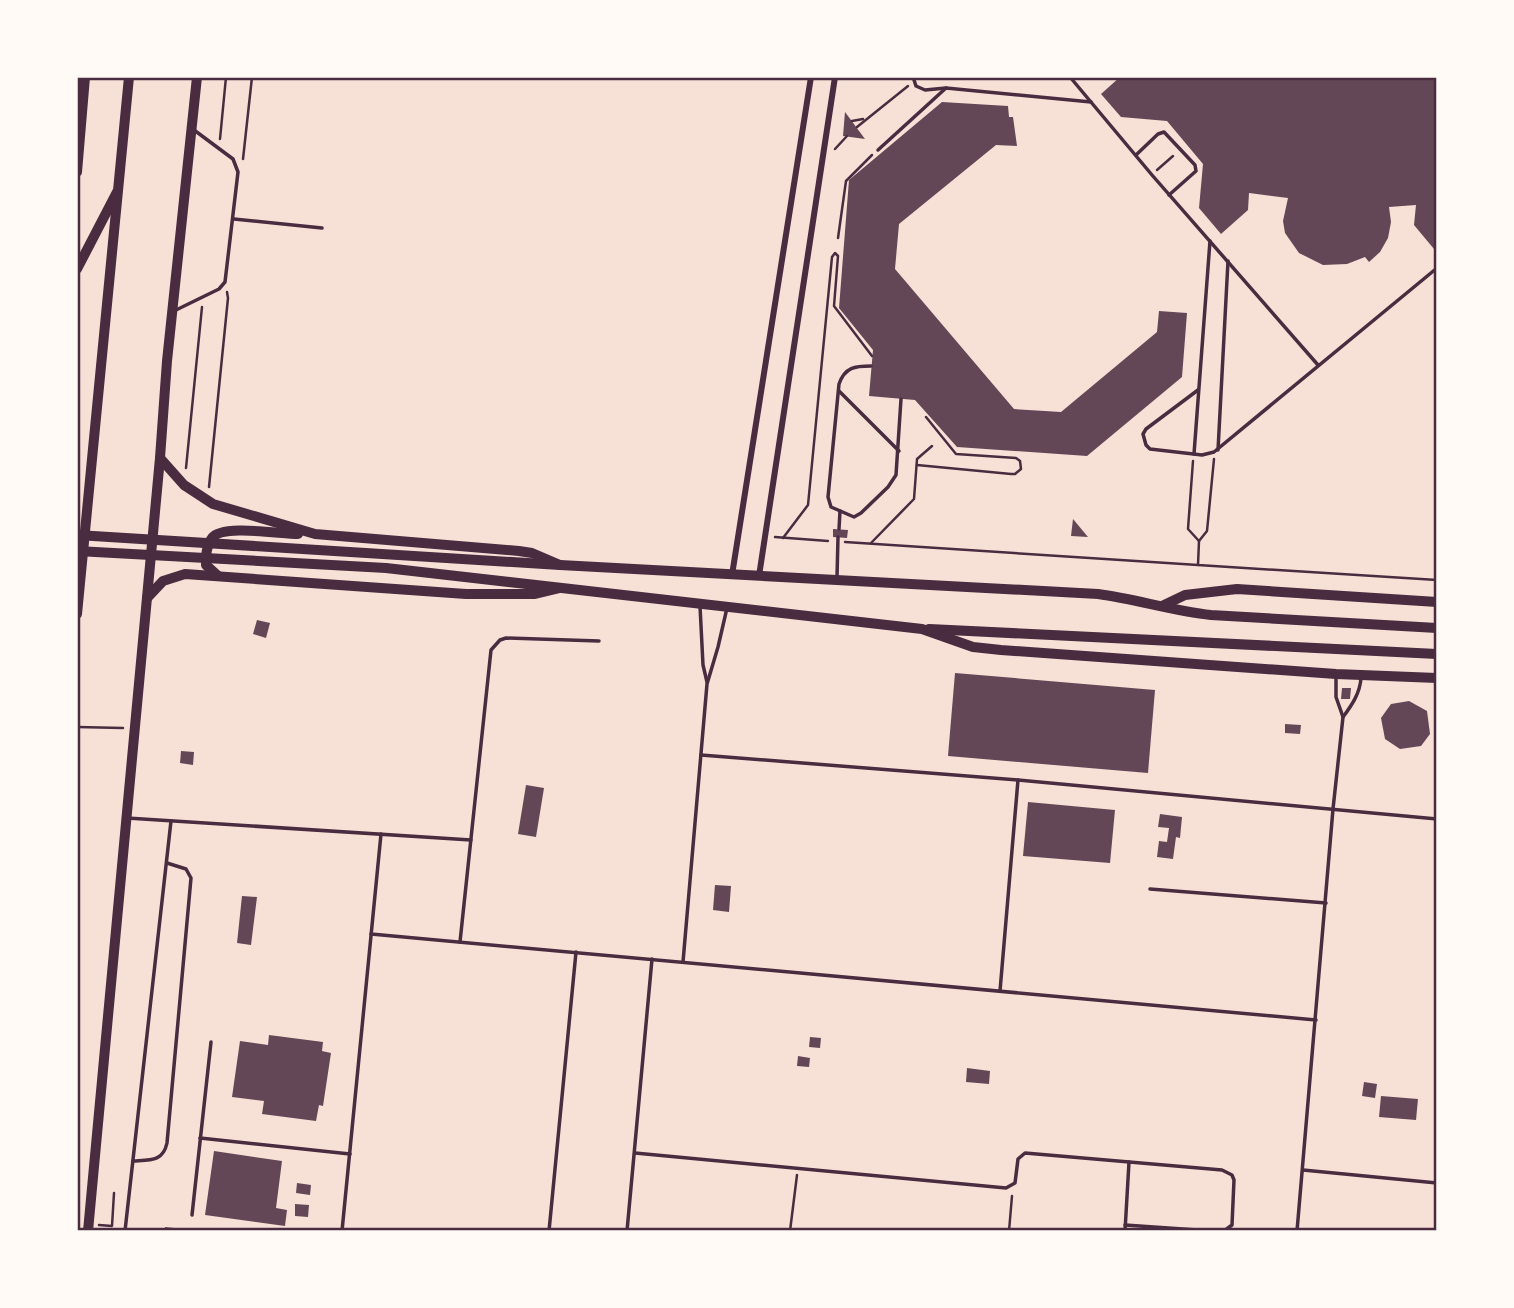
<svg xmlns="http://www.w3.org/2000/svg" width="1514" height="1308" font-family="Georgia,serif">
<rect width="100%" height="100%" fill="#f7e1d7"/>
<!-- building -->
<g fill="#644757">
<polygon points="1120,77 1437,77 1437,247 1434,249 1414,225 1416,205 1389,207 1391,222 1388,238 1380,252 1369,262 1365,257 1347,264 1323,265 1299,253 1285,233 1283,221 1288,198 1249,193 1248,210 1221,234 1199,208 1203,164 1167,121 1121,117 1101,94"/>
<polygon points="942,102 1008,106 1009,117 1013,117 1017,146 996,145 899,224 895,269 1014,409 1061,412 1157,332 1159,311 1187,313 1182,377 1087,456 957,447 915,400 869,396 873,350 839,308 849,180"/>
<polygon points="845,112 865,139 843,136"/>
<polygon points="1073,519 1088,537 1071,536"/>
<polygon points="833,529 848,530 847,538 833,537"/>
<polygon points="257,620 270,623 266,638 253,634"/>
<polygon points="955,673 1155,690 1148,773 948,756"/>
<polygon points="1342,688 1351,688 1350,699 1341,699"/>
<polygon points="1409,701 1427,711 1430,734 1421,746 1400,749 1385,739 1381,718 1391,704"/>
<polygon points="1285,724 1301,725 1300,734 1285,733"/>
<polygon points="181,751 194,752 193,765 180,763"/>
<polygon points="526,785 544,788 536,837 518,834"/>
<polygon points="1028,802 1115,810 1110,863 1023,856"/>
<polygon points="1160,814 1182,817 1180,838 1176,837 1173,859 1157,857 1159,841 1167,842 1169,828 1158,827"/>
<polygon points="715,885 731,886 729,912 713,910"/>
<polygon points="242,896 257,897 251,945 237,943"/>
<polygon points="269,1035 323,1042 322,1051 331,1053 323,1106 319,1105 316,1121 262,1114 264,1101 232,1097 240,1041 268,1045"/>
<polygon points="810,1037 821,1038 820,1048 809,1047"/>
<polygon points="798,1056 810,1058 809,1067 797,1066"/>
<polygon points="967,1068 990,1071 989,1084 966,1082"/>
<polygon points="1364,1082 1377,1084 1375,1098 1362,1096"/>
<polygon points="1381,1096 1418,1099 1416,1120 1379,1117"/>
<polygon points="214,1151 282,1161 276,1208 287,1210 285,1226 205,1215"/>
<polygon points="297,1183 311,1185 310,1195 296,1193"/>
<polygon points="295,1204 309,1205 308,1217 295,1216"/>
<polygon points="165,1227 184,1229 184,1231 165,1231"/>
</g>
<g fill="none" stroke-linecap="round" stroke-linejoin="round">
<!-- path -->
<g stroke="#4a2c40" stroke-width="2.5">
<polyline points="238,77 248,77"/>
<polyline points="852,121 863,119"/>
<polyline points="857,127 908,86"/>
<polyline points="220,139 226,77"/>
<polyline points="835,149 847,136"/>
<polyline points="243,159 252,77"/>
<polyline points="1157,170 1173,156"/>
<polyline points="838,238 846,181 872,155"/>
<polyline points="1214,459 1207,531 1199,541 1198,565 1437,580"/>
<polyline points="1193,461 1188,529 1199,541"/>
<polyline points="917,465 1011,474 1015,474 1021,469 1020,461 1016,458 956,454 926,417"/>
<polyline points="186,468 202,307"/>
<polyline points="209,487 228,298 227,292"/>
<polyline points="775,537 828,541"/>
<polyline points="783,538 808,505 832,257 835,253 838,256 834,306 872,356"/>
<polyline points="845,542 1198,565"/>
<polyline points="871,543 914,499 917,459 932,446"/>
<polyline points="77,727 123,728"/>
<polyline points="99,1225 112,1226 114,1193"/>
<polyline points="790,1231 797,1175"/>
<polyline points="1009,1231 1012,1196"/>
</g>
<!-- service -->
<g stroke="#4a2c40" stroke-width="3.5">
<polyline points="913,77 916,86 925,90 946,88 1091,102"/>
<polyline points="1070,77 1152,175 1318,365"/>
<polyline points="878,150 946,88"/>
<polyline points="1136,155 1158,134 1164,132 1195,165 1196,171 1169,195"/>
<polyline points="234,219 322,228"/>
<polyline points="176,310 219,289 225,282 238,172 233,159 194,130"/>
<path d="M871,366C855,366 845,367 839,384L828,497L831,507L854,517L861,513L888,487L896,475L901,399"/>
<polyline points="1198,390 1146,429 1143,434 1146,445 1150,449 1202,455 1214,452 1437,268"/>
<polyline points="839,391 899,451"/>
<polyline points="1218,450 1228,261"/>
<polyline points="1194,454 1210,241"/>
<polyline points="839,529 840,511"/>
<polyline points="837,577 838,537"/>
<polyline points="700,606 703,665 707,682"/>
<path d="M1343,717C1352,705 1360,693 1361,678"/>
<polyline points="701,755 1018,780 1437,819"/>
<polyline points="127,818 471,840"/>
<polyline points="1150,889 1326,903"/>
<polyline points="371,934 1316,1020"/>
<polyline points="460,942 491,650 500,640 506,638 599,641"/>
<polyline points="683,962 707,684 718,647 727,608"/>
<polyline points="1000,991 1018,780"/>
<polyline points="200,1138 350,1154"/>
<polyline points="635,1153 1006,1188 1015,1183 1018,1159 1025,1153 1222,1170 1232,1175 1234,1180 1232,1225 1224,1231"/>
<path d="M133,1161C150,1160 163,1162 167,1143L191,878L186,869L167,863"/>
<polyline points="1303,1170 1437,1183"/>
<polyline points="192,1215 211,1042"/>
<polyline points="1125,1225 1212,1231"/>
<polyline points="125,1231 171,821"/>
<polyline points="342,1231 381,834"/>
<polyline points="549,1231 576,952"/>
<polyline points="627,1231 652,959"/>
<polyline points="1125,1231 1129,1162"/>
<polyline points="1297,1231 1333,809 1343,717 1336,697 1336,677"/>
</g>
<!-- minor -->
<g stroke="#4a2c40" stroke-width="6">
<polyline points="732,575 811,77"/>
<polyline points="759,576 835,77"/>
</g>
<!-- secondary -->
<g stroke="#4a2c40" stroke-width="10">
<polyline points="77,172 85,77"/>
<path d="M77,535L560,565L1098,594C1136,599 1173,611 1211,615L1437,628"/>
<polyline points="77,551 386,568 922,629 973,647 1001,650 1336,674 1437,678"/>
<polyline points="1162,606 1185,595 1237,589 1437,602"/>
<polyline points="929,629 1437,654"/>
</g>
<!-- trunk -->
<g stroke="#4a2c40" stroke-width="10">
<polyline points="77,269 117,192"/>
<polyline points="160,458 184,485 213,504 315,534 519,551 532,553 560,565"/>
<path d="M218,576L206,565C206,556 206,546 212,538C222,524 280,534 298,534"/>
<polyline points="147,598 163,581 185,574 466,594 535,594 560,588"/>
<polyline points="77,614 129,77"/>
<polyline points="88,1231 160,458 167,361 197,77"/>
</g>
</g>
<!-- border -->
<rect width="1514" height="1308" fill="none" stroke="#fffaf5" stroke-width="158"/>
<rect x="79" y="79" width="1356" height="1150" fill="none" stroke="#4a2c40" stroke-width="2.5"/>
</svg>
